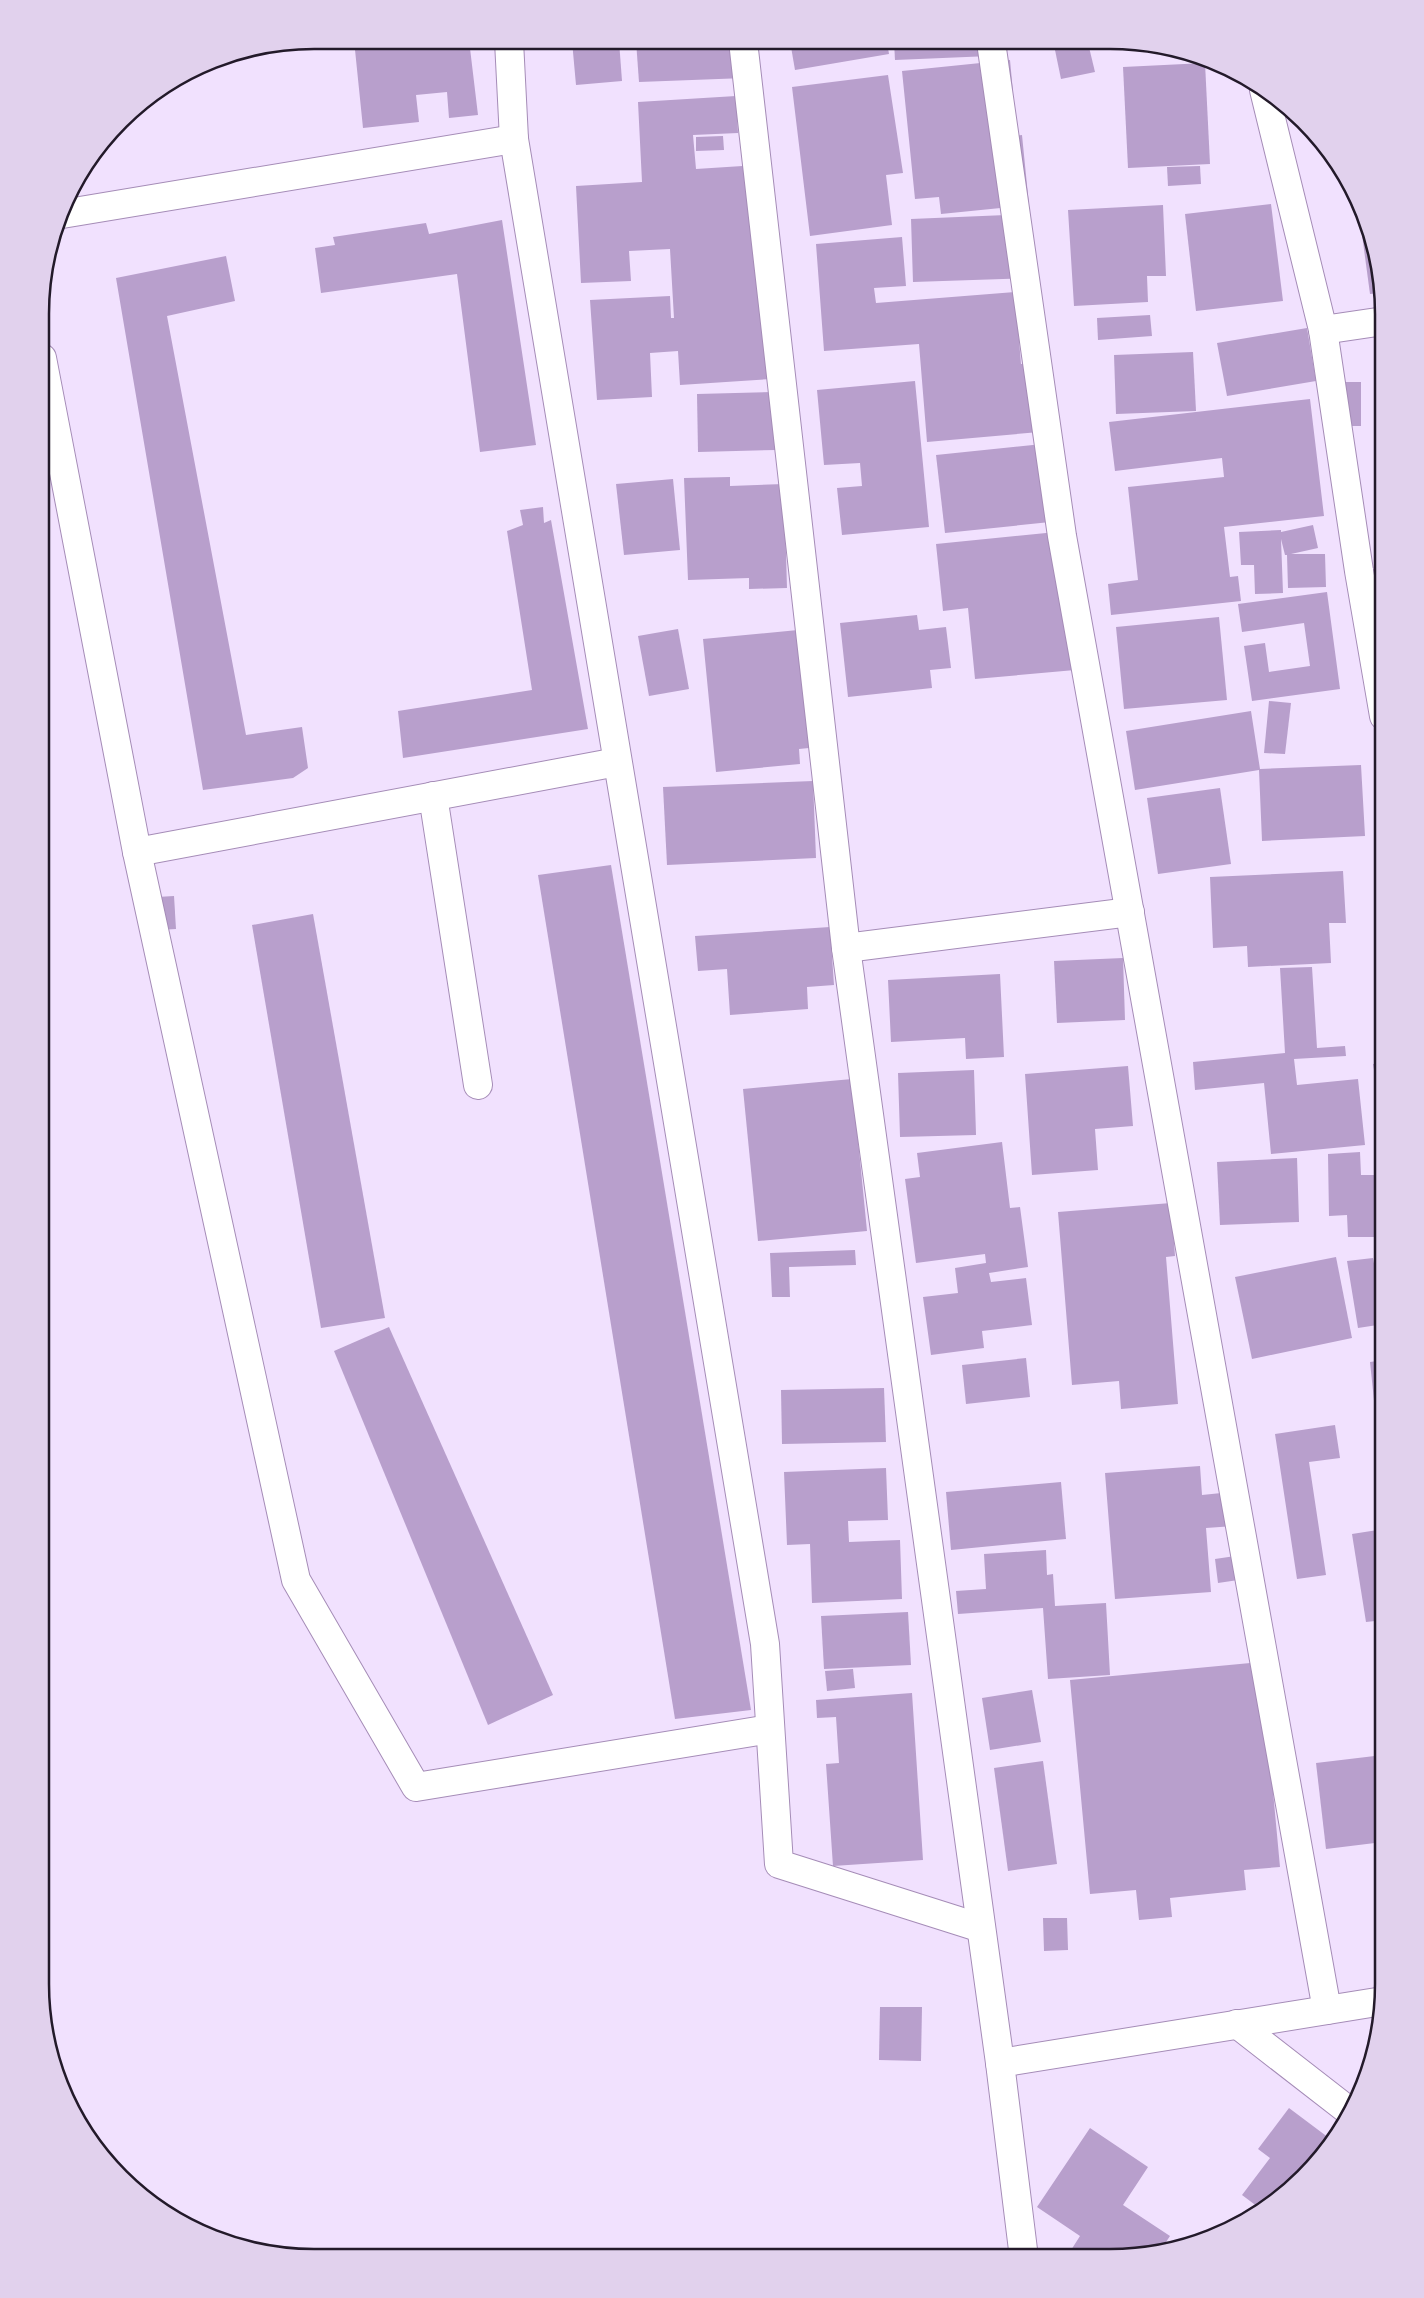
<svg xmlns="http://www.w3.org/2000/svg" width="1424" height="2298" font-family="'Asap Condensed',sans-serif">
<rect width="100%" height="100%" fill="#f1e1fe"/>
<!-- building -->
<g fill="#b89fcc">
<polygon points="354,40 469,40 478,115 449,118 447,92 416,95 419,122 363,128"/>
<polygon points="572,41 619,41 622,81 576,85"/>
<polygon points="636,41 743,41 745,78 639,82"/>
<polygon points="790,41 887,42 889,54 795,70"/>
<polygon points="894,42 990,42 990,56 895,60"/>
<polygon points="1088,43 1095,72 1061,79 1055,50"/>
<polygon points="1010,60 1013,92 990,95 994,138 1022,135 1029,205 941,214 939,197 915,199 902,71"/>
<polygon points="1205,63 1210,164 1128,168 1123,67"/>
<polygon points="888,75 903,173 886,175 892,225 810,236 792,87"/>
<polygon points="736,96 738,133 693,135 696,169 758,165 771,379 680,385 678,351 650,353 652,397 597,400 590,300 670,296 671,318 674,318 670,249 629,251 631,281 581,283 576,186 642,182 638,102"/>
<polygon points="723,136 724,150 696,151 696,137"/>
<polygon points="1200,166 1201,184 1168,186 1167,167"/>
<polygon points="1271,204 1283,301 1196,311 1185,214"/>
<polygon points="1163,205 1166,276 1147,276 1148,302 1074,306 1068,210"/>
<polygon points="1030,214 1033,278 913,282 911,219"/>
<polygon points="502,220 536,445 480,452 457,274 321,293 315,248 335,245 333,237 426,223 429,234"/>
<polygon points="1367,226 1380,293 1370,294 1361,227"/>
<polygon points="902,237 906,286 874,288 876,303 1015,292 1021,364 1049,362 1028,392 1030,413 1050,411 1051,431 927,442 919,344 824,351 816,244"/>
<polygon points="226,256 235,301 167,316 246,735 302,727 308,768 293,778 203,790 116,278"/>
<polygon points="1150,315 1152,336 1098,340 1097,318"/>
<polygon points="1307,328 1316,381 1227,396 1217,343"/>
<polygon points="1193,352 1196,411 1116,414 1114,355"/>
<polygon points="915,381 929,527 842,535 837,488 862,486 860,463 824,465 817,390"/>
<rect x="1345" y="382" width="16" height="44"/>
<polygon points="775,392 776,450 698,452 697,394"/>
<polygon points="1310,399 1324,516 1224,527 1230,577 1238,576 1241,601 1111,615 1108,584 1138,580 1128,487 1224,477 1222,458 1115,471 1109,422"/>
<polygon points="1052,443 1060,521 945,533 936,455"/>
<polygon points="730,477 730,486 784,484 787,588 749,589 749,578 688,580 684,478"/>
<polygon points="673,479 680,550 624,555 616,484"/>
<polygon points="543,507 544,523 551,520 588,729 403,758 398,711 532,690 507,531 523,525 520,510"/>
<polygon points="1313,525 1318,548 1291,554 1325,554 1326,587 1288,588 1287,555 1285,555 1281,539 1283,593 1255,594 1254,565 1241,565 1239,532 1281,530 1281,532"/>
<polygon points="1066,531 1075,670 975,679 968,608 943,611 936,544"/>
<polygon points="1327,592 1340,689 1252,701 1244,646 1265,643 1269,672 1310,666 1304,623 1242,632 1238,604"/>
<polygon points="917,615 919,630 946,627 951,668 930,670 932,688 848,697 840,623"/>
<polygon points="1219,617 1227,700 1124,709 1116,627"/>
<polygon points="678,629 689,689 649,696 638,636"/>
<polygon points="798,630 819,747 799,749 800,764 716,772 703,639"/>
<polygon points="1269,701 1291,703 1285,754 1264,753"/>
<polygon points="1251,711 1260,769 1361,765 1365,836 1262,841 1259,770 1135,790 1126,731"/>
<polygon points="813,781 816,858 667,865 663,787"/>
<polygon points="1220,788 1231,864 1158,874 1147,798"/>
<polygon points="611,865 751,1710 675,1719 538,875"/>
<polygon points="1343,871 1346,923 1329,923 1331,963 1248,967 1247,946 1213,948 1210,877"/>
<polygon points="174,896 176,929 142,931 140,898"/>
<polygon points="313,914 385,1318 321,1328 252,925"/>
<polygon points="830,927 834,985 807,987 808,1009 730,1015 727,969 698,971 695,936"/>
<polygon points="1123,958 1125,1020 1057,1023 1054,961"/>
<polygon points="1312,967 1317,1048 1345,1046 1346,1056 1294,1059 1297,1085 1358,1079 1365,1145 1271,1154 1264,1083 1195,1090 1193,1062 1285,1053 1280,968"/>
<polygon points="1000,974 1004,1057 966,1059 965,1038 891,1042 888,980"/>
<polygon points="1384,1062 1384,1085 1377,1087 1373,1064"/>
<polygon points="1128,1066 1133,1126 1095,1129 1098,1170 1032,1175 1025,1074"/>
<polygon points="974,1070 976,1135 900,1137 898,1073"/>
<polygon points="852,1079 867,1231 758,1241 743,1089"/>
<polygon points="1384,1111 1384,1139 1381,1139 1375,1113"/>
<polygon points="1002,1142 1010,1208 1020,1207 1028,1267 989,1273 991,1282 1026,1278 1032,1325 982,1331 984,1348 931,1355 923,1297 958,1293 955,1268 986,1263 985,1254 916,1263 905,1179 920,1177 917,1153"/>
<polygon points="1360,1152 1361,1175 1384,1175 1384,1237 1348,1237 1347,1215 1329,1216 1328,1154"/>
<polygon points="1297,1158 1299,1222 1220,1225 1217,1162"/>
<polygon points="1171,1203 1175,1256 1166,1257 1178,1404 1121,1409 1119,1381 1072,1385 1058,1212"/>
<polygon points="855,1250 856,1265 789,1267 790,1297 772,1297 770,1253"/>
<polygon points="1336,1257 1352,1338 1252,1359 1235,1277"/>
<polygon points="1373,1258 1380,1297 1384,1297 1384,1324 1358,1328 1347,1261"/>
<polygon points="389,1327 553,1695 488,1725 334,1351"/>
<polygon points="1026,1358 1030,1397 966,1404 962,1365"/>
<polygon points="1384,1360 1384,1409 1375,1410 1370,1362"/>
<polygon points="884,1388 886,1442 782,1444 781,1390"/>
<polygon points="1335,1425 1340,1458 1309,1462 1326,1575 1297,1579 1275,1434"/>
<polygon points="1200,1466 1202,1495 1231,1492 1234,1526 1206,1528 1211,1592 1115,1599 1105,1473"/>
<polygon points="886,1468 888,1520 848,1521 849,1542 900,1540 902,1599 812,1603 810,1544 787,1545 784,1472"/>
<polygon points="1061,1482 1066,1539 951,1550 946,1492"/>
<polygon points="1384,1529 1384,1620 1366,1622 1352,1534"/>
<polygon points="1046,1550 1047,1575 1053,1574 1055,1606 1106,1603 1110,1675 1048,1679 1043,1608 958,1614 956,1591 986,1589 984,1554"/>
<polygon points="1242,1555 1245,1579 1218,1583 1215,1559"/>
<polygon points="908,1612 911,1665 824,1669 821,1616"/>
<polygon points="1261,1662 1280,1867 1244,1870 1246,1890 1170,1898 1172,1917 1139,1920 1136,1890 1090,1894 1070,1680"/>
<polygon points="853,1669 855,1688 827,1691 825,1671"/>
<polygon points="1032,1690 1041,1742 990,1750 982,1698"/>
<polygon points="912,1693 923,1860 833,1866 826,1764 839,1763 836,1717 817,1718 816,1700"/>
<polygon points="1383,1755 1383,1842 1326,1849 1316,1763"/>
<polygon points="1043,1761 1057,1864 1008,1871 994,1768"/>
<polygon points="1043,1918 1067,1918 1068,1950 1044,1951"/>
<polygon points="880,2007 922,2007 921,2061 879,2060"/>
<polygon points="1289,2108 1333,2141 1328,2151 1277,2202 1262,2210 1242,2195 1270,2158 1258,2149"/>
<polygon points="1090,2128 1148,2167 1123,2205 1170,2236 1162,2248 1110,2258 1066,2258 1080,2236 1037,2207"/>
</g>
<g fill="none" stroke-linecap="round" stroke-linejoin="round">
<!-- minor casing -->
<g stroke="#a58cb7" stroke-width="30">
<g id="minor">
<polyline points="509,41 514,139 765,1644 779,1864 981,1928"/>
<polyline points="743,41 846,948 1130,912"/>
<polyline points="991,42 1062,536 1327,2010"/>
<polyline points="1264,90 1323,330 1359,571 1384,716"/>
<polyline points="62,214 514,139"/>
<polyline points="1323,330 1384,321"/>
<polyline points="42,358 137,852 296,1580 416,1787 770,1729"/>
<polyline points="433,796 478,1085"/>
<polyline points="137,852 617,762"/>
<polyline points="846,948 1000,2063"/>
<polyline points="1237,2024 1349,2111"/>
<polyline points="1024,2258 1000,2063 1383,2001"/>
</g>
</g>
<!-- minor -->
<use href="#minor" stroke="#fff" stroke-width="28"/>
</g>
<!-- crop -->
<path d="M0 0H1424V2298H0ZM314 49H1110A265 265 0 0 1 1375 314V1984A265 265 0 0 1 1110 2249H314A265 265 0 0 1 49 1984V314A265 265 0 0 1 314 49Z" fill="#e1d1ed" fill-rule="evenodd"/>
<path fill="none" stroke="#231a2a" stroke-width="2.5" d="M314 49H1110A265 265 0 0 1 1375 314V1984A265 265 0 0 1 1110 2249H314A265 265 0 0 1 49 1984V314A265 265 0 0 1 314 49Z"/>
</svg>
